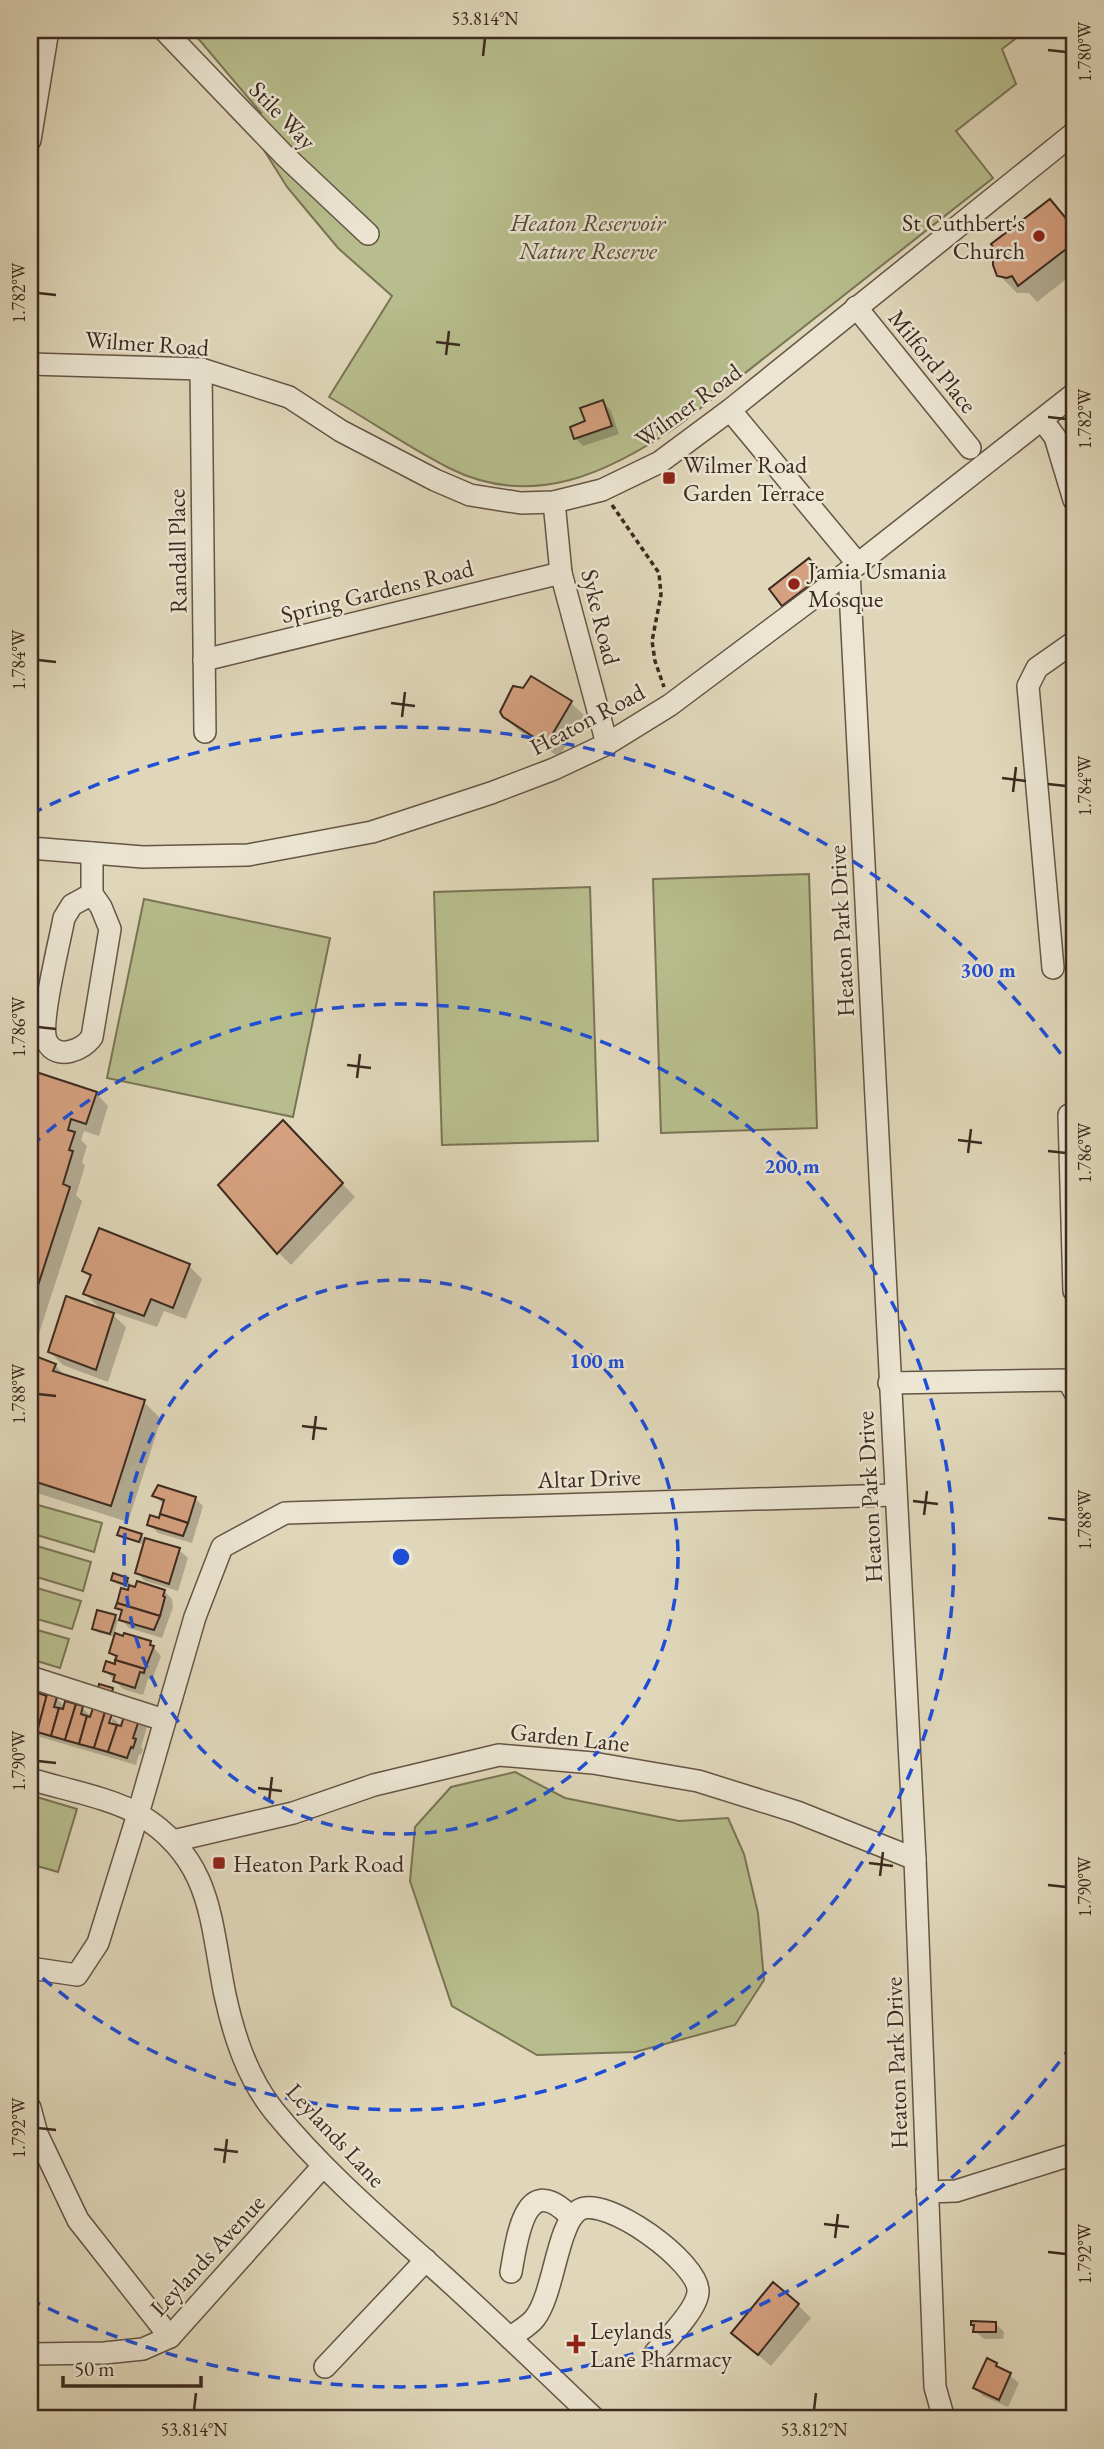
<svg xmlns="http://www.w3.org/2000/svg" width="1104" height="2449" font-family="'EB Garamond',serif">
<rect width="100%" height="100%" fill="#e0d7ba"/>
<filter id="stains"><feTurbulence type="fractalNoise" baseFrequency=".00286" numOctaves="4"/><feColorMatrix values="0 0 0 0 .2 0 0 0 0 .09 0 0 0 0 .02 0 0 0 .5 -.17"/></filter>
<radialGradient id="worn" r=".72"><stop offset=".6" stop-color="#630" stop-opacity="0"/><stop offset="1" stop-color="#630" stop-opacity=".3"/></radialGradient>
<!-- green -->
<g fill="#b7bd8c" stroke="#7a7456" stroke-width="2">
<path d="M191,30H1012L1019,36L1002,49L1016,84L956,131L993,178L679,425C609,473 532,510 449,468C408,447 369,420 329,397L392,296L338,248L287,187L249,126L261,113Z"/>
<polygon points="809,874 817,1128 661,1133 653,879"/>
<polygon points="590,887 598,1141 442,1145 434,892"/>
<polygon points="144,899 330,938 293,1117 107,1078"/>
<polygon points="38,1505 102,1523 94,1552 30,1533"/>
<polygon points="30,1544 91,1562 83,1591 30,1575"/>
<polygon points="30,1586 81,1601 72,1629 30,1617"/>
<polygon points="30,1628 69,1639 60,1668 30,1659"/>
<polygon points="515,1772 565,1798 679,1821 728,1818 744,1854 758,1913 764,1980 735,2025 635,2052 537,2055 452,2006 410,1881 415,1827 451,1787"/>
<polygon points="30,1795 77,1809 58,1872 30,1864"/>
</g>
<!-- shadow -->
<g fill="#0003" fill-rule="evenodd">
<polygon points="1050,202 1074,227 1074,273 1037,302 1029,293 1017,293 999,275"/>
<polygon points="603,402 611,411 619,434 583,446 575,438"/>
<polygon points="818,569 827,582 791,613 771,589"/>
<polygon points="531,678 571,703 584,715 559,757 518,730 504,716"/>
<polygon points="30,1072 96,1093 108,1106 99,1136 84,1131 81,1140 87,1146 82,1162 85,1166 76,1195 82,1201 31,1358 55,1365 67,1378 144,1402 161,1419 128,1522 37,1493 35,1502 30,1501"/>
<polygon points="283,1123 355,1197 291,1265 278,1252"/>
<polygon points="100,1230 189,1266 202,1279 186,1319 164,1311 157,1327 109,1311 126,1327 108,1382 63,1365 50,1352 102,1310 85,1294 92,1278 84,1270"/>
<polygon points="154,1496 195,1498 203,1506 192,1543 158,1533 149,1524 160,1520 165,1505"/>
<polygon points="119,1534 141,1535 145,1539 179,1550 188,1558 178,1591 145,1581 136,1572 145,1545 123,1538"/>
<polygon points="127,1579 130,1583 129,1587 164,1591 172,1599 173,1607 162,1638 129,1628 121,1619 123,1613 117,1607 129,1593 130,1588 117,1584 113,1580"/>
<polygon points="115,1617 118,1620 114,1635 150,1643 161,1656 152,1680 148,1679 143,1695 123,1689 105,1671 116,1666 118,1660 111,1653 115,1637 97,1632 94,1628"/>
<path d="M30,1694L35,1699L56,1698L65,1707L82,1708L92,1717L111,1716L119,1724L118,1728L139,1719L147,1727L141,1747L143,1749L141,1755L139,1754L136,1765L30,1734ZM109,1718H113L108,1732Z"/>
<polygon points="798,2305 811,2318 771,2366 733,2333"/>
<polygon points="995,2323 1004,2332 1003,2339 984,2339 975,2331 973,2324"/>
<polygon points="996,2364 1019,2383 1008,2407 983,2396 975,2387"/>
</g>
<!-- building -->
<g fill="#d5a07f" stroke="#3c2a20" stroke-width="2">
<polygon points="1050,199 1074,228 1074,243 1018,286 1012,276 1007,278 997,276 993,265 993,258 998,254 991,244"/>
<polygon points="603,400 612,426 574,439 570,427 585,421 580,408"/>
<polygon points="809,558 820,572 819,578 782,606 769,589"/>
<polygon points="531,676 572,701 546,745 503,717 500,712 513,686 523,688"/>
<polygon points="30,1070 97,1092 86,1124 71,1119 68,1130 75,1132 69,1150 73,1151 63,1184 70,1187 30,1310 30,1184 32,1178 30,1178"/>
<polygon points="283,1120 343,1183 277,1254 218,1185"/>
<polygon points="99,1228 190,1264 173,1308 151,1299 144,1316 83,1294 91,1275 82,1271"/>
<polygon points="66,1296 114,1313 96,1370 48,1352"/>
<polygon points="30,1354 56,1364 53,1371 145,1400 111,1506 30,1480"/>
<polygon points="158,1485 196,1497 188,1523 160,1514 164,1500 152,1496"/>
<polygon points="160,1514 188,1523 183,1536 147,1525 150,1515 159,1518"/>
<polygon points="120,1527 142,1534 139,1542 117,1535"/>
<polygon points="145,1538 180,1548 169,1584 135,1573"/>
<polygon points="113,1573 128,1578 126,1585 111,1580"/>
<polygon points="137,1581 165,1590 163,1596 165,1597 160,1616 117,1603 121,1588 128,1590 129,1585 135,1587"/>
<polygon points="117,1603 160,1616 154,1630 119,1620 122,1610 115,1608"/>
<polygon points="97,1610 116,1615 110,1634 92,1629"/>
<polygon points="115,1633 123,1636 124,1633 151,1641 150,1645 154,1646 145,1669 115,1660 117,1656 109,1653"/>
<polygon points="115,1660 145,1669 144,1673 140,1672 135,1688 113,1681 115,1675 103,1671 106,1661 115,1664"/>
<polygon points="99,1684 113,1688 112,1693 98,1689"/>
<polygon points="35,1692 47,1696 37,1732 30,1730 30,1699 33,1700"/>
<polygon points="47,1694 57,1697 54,1707 59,1708 51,1736 37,1732"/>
<polygon points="65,1701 76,1704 65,1740 51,1736 59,1708 63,1709"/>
<polygon points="76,1704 83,1706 81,1714 87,1716 79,1744 65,1740"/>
<polygon points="93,1708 105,1712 94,1748 79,1744 87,1716 90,1717"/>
<polygon points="105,1712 112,1714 109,1723 117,1725 108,1752 94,1748"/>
<polygon points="125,1713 140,1717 133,1738 136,1739 133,1748 131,1747 127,1758 108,1752 117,1725 121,1726"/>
<polygon points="773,2282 799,2304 758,2355 731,2333"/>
<polygon points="971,2321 996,2322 996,2332 973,2332 974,2325 971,2325"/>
<polygon points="987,2358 997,2363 996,2366 1011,2373 999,2400 973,2388"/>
</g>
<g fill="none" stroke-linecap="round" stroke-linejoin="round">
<!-- minor casing -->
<g stroke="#655546" stroke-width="24">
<g id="minor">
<polyline points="164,30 284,155 368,234"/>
<polyline points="30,140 48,30"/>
<polyline points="856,307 970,448"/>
<polyline points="30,364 201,369 289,397 341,431 435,480 470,495 521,503 554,502 602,490 660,462 730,410 1074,133"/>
<polyline points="201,369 205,732"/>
<polyline points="730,410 858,564"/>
<polyline points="1043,421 1055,437 1074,500"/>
<polyline points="554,502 561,573 607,744"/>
<polyline points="849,571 915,1859 935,2387 944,2419"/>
<polyline points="204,660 561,573"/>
<polyline points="30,848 143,857 248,855 372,832 491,793 554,769 607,744 670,705 849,571 1074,394"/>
<path d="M92,894L72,905L64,918C60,941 38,1025 47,1042C57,1061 83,1050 92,1037L110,929L101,907L92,894V853"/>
<polyline points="1053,968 1028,686 1037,668 1074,642"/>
<polyline points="1069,1115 1074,1291"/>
<polyline points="889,1383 1068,1380 1074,1391"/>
<polyline points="30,1677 164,1720"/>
<path d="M30,1779C62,1789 112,1798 140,1815C213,1860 210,1921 225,1995C234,2036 247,2077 274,2111C323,2171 383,2222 441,2274C493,2321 544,2370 595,2419"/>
<polyline points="173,1841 293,1813 374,1785 499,1755 593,1763 698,1781 797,1812 915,1859"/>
<polyline points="30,1968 77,1975 98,1943 138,1814 195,1617 222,1547 285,1513 895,1495"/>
<polyline points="30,2108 37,2134 78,2220 170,2337"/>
<polyline points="927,2192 956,2191 1074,2154"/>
<path d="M511,2272C517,2240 524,2169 570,2216"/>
<path d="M510,2338C517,2332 529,2326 535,2318C554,2294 557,2224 579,2210C605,2194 700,2263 698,2292C697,2310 667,2339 655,2353"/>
<polyline points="30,2354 104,2353 143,2349 170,2337 323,2166"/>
<polyline points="325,2367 426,2260"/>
</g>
</g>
<!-- path -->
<polyline stroke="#3c2a20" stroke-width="3.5" stroke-dasharray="5 3.5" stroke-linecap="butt" points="612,505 659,573 661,595 652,641 655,661 664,687"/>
<!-- minor -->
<use href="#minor" stroke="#ebe5d2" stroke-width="21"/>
</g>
<!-- ticks -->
<path fill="none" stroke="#3c2a20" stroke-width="2.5" d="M1048,50L1066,52M483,56L485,38M38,293L56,295M436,342L460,345M446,355L449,331M1048,417L1066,419M38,660L56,662M391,703L415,706M402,717L405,692M1002,778L1026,781M1048,784L1066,786M1013,792L1016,767M38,1027L56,1029M347,1065L371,1068M357,1078L360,1054M958,1140L982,1143M1048,1151L1066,1153M968,1153L971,1129M38,1394L56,1396M302,1426L327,1429M313,1440L316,1416M913,1501L938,1504M924,1515L927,1491M1048,1518L1066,1520M38,1761L56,1763M258,1788L282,1791M269,1801L272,1777M869,1863L893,1866M880,1876L883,1852M1048,1885L1066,1887M38,2128L56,2130M214,2149L238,2152M224,2163L227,2139M824,2224L849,2227M835,2238L838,2214M1048,2252L1066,2254M194,2410L196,2393M814,2410L816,2393"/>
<!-- distance rings -->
<g fill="none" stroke="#1d4ed8" stroke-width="3.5" stroke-dasharray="12 9">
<circle cx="401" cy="1557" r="277"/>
<path d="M31 1146A553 553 0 1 1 31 1968"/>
<path d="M1072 2045A830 830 0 0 1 31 2300M31 814A830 830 0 0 1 1072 1069"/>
</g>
<!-- markers -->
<g fill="#8f2418" stroke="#ebe5d2" stroke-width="2.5">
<circle cx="1039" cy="236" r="7"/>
<rect x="662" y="471" width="14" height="14" rx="3.5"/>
<circle cx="794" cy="584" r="7"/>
<rect x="212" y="1856" width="14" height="14" rx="3.5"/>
<path d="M572.5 2333.5h7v7h7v7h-7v7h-7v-7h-7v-7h7z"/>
</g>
<g text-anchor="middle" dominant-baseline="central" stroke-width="5" stroke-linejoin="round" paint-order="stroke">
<!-- street labels -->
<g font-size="24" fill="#3c2a20" stroke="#ebe5d2">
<text transform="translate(283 115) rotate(46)">Stile Way</text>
<text transform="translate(147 343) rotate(4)">Wilmer Road</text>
<text transform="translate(933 361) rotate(51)">Milford Place</text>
<text transform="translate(688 405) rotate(-36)">Wilmer Road</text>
<text transform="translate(177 551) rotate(-91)">Randall Place</text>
<text transform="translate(377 591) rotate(-14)">Spring Gardens Road</text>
<text transform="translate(601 617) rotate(76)">Syke Road</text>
<text transform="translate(587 719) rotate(-28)">Heaton Road</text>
<text transform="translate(841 931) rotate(-93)">Heaton Park Drive</text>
<text transform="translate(589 1478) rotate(-2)">Altar Drive</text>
<text transform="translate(869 1497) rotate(-93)">Heaton Park Drive</text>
<text transform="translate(570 1737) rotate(6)">Garden Lane</text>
<text transform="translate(896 2063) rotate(-92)">Heaton Park Drive</text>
<text transform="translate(336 2135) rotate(47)">Leylands Lane</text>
<text transform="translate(207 2255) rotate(-47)">Leylands Avenue</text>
</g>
<!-- park labels -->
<g font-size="24" font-style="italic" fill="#554736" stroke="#ebe5d2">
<text x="588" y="222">Heaton Reservoir<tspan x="588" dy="28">Nature Reserve</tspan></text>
</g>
<!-- poi labels -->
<g font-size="24" fill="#3c2a20" stroke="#ebe5d2" text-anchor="start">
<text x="1025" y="222" text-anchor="end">St Cuthbert's<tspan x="1025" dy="28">Church</tspan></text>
<text x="683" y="464">Wilmer Road<tspan x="683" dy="28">Garden Terrace</tspan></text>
<text x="808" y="570">Jamia Usmania<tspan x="808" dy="28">Mosque</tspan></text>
<text x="233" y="1863">Heaton Park Road</text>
<text x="590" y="2330">Leylands<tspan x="590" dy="28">Lane Pharmacy</tspan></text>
</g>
</g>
<circle cx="401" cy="1557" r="10" fill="#1d4ed8" stroke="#ebe5d2" stroke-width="3.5"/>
<g font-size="21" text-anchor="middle" font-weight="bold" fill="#1d4ed8" stroke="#ebe5d2" stroke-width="5" stroke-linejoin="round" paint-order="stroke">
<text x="988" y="977">300 m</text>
<text x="792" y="1173">200 m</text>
<text x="597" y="1368">100 m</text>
</g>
<!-- margin -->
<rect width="1104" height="2449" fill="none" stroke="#e0d7ba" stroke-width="77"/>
<!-- scale -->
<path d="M63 2376v10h138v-10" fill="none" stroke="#3c2a20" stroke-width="3.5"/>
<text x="74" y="2376" font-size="21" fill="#3c2a20" stroke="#ebe5d2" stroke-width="5" paint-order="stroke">50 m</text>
<rect x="38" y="38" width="1028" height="2372" fill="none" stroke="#3c2a20" stroke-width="2.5"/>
<g font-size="18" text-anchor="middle" fill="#3c2a20">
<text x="485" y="25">53.814°N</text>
<text transform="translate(1085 52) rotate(-90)" y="6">1.780°W</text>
<text transform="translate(19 293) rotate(-90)" y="6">1.782°W</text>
<text transform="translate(1085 419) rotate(-90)" y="6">1.782°W</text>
<text transform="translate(19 660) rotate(-90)" y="6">1.784°W</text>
<text transform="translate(1085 786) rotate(-90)" y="6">1.784°W</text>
<text transform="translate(19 1027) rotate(-90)" y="6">1.786°W</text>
<text transform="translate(1085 1153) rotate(-90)" y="6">1.786°W</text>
<text transform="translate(19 1394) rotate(-90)" y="6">1.788°W</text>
<text transform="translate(1085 1520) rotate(-90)" y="6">1.788°W</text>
<text transform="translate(19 1761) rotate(-90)" y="6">1.790°W</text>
<text transform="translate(1085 1887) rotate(-90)" y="6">1.790°W</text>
<text transform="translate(19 2128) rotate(-90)" y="6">1.792°W</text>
<text transform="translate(1085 2254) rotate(-90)" y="6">1.792°W</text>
<text x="194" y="2436">53.814°N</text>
<text x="814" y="2436">53.812°N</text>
</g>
<rect width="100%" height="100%" filter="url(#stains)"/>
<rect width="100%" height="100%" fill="url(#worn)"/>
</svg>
